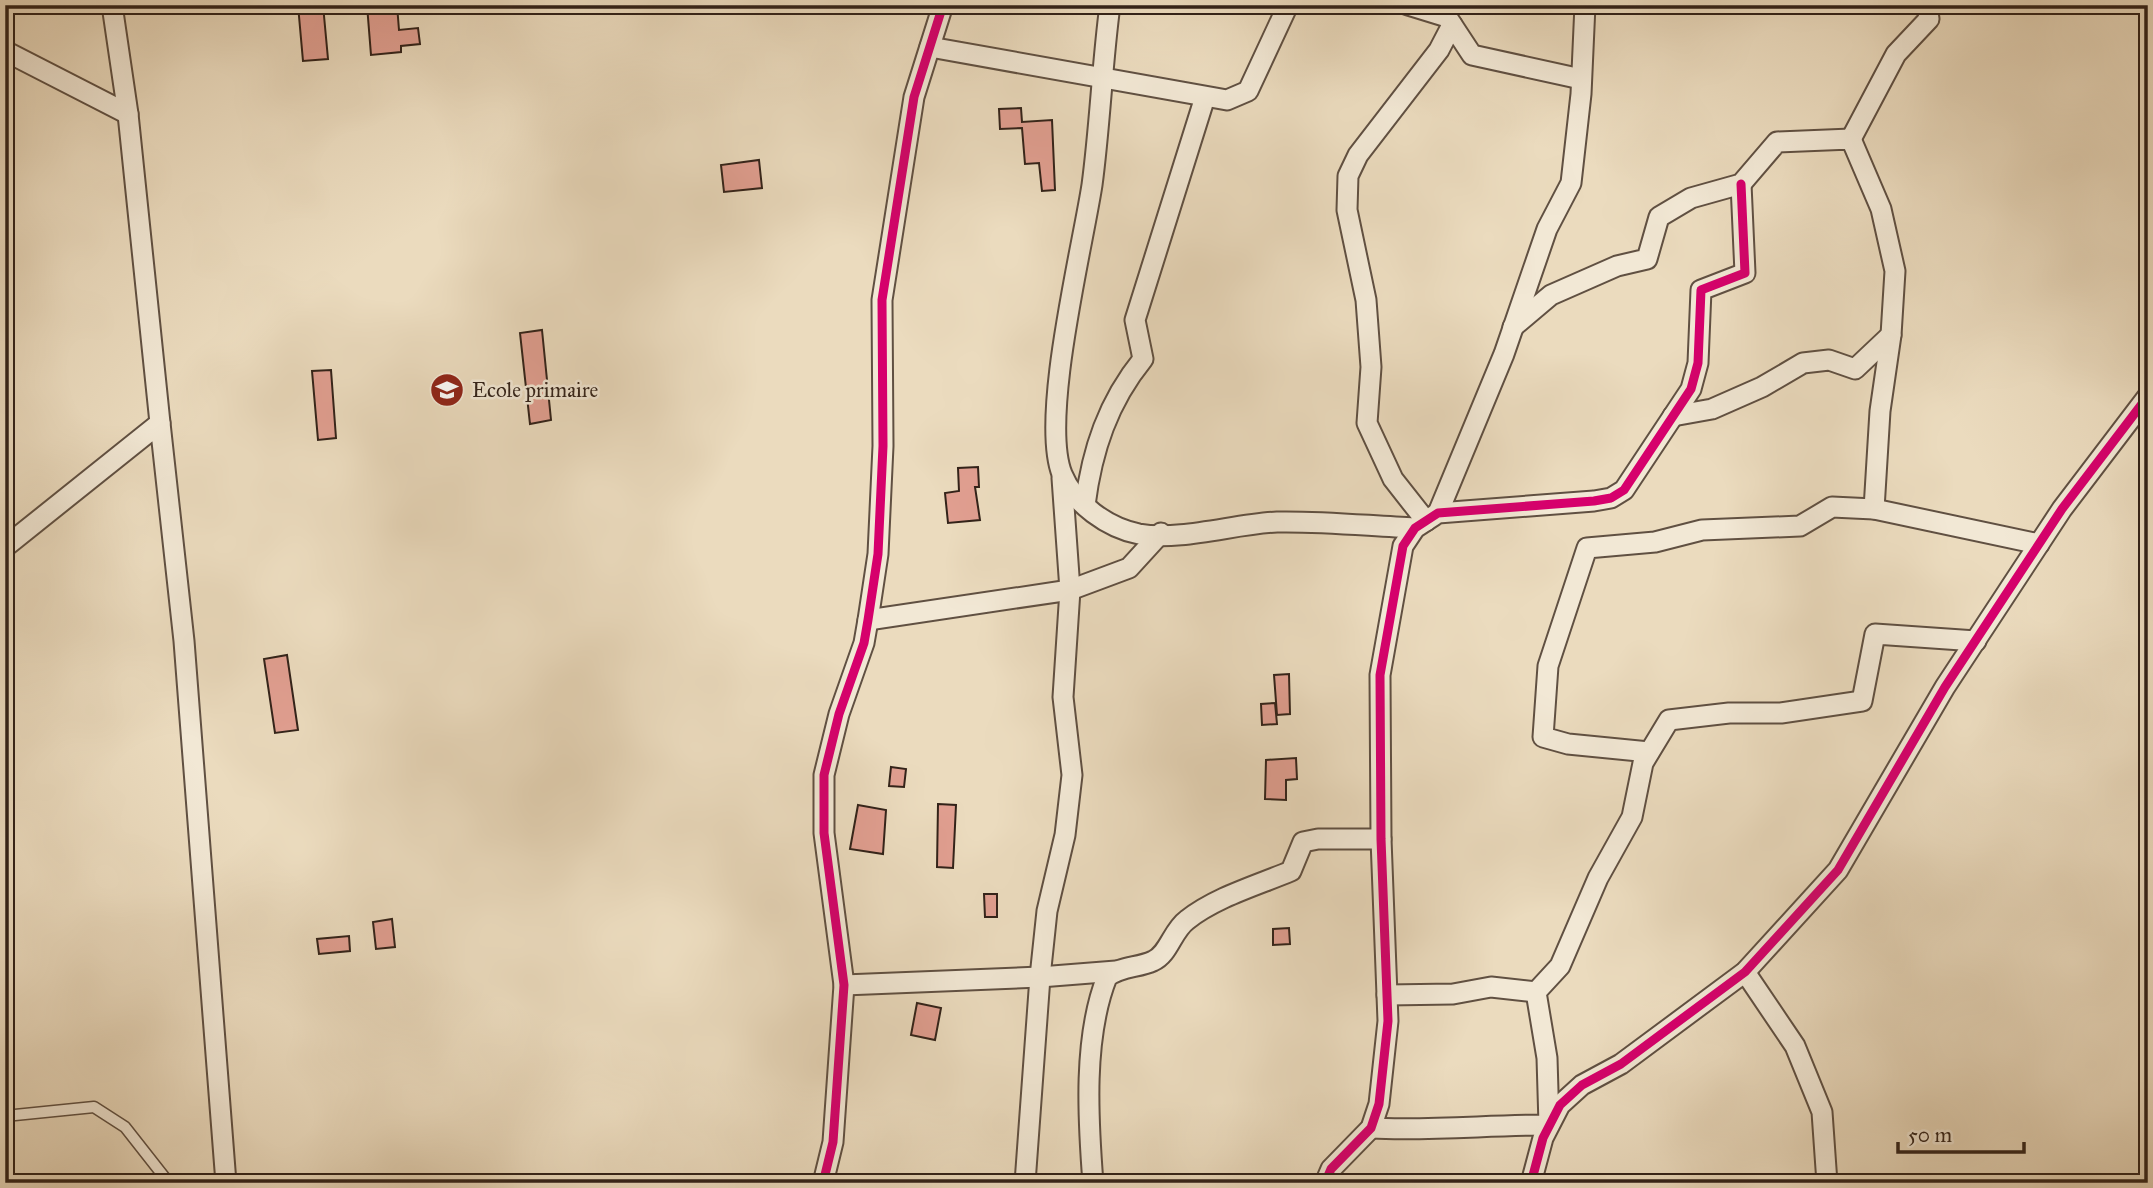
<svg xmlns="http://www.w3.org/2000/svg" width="2153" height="1188" font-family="'IM FELL Great Primer',serif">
<rect width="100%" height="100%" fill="#ebdbbe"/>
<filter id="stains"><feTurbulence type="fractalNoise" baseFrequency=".00286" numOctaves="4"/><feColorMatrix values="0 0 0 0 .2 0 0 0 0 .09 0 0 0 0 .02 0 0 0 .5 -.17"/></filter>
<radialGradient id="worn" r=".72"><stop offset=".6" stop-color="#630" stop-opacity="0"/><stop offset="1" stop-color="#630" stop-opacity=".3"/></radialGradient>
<!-- building -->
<g fill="#e19f91" stroke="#322219" stroke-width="2">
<polygon points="298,5 323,5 328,59 303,61"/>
<polygon points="367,5 397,5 399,30 418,28 420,44 401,46 401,52 371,55"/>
<polygon points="1021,108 1022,122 1052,120 1055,190 1042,191 1039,163 1025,164 1022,128 1000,129 999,109"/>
<polygon points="759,160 762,188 724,192 721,165"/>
<polygon points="542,330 551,420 530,424 520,333"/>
<polygon points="331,370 336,438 318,440 312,371"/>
<polygon points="978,467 979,487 975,487 980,520 948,523 945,493 959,491 958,468"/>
<polygon points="287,655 298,730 275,733 264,659"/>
<polygon points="1289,674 1290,714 1277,715 1274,675"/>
<polygon points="1275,703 1277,724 1262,725 1261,704"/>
<polygon points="1296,758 1297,779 1286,780 1286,800 1265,799 1266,760"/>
<polygon points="891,767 906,769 904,787 889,786"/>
<polygon points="938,804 956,805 953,868 937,867"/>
<polygon points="858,805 886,810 883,854 850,849"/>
<polygon points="984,894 997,894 997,917 985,917"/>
<polygon points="392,919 395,947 376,949 373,922"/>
<polygon points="1289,928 1290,944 1273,945 1273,929"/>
<polygon points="349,936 350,951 319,954 317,939"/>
<polygon points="917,1003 941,1008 935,1040 911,1035"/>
</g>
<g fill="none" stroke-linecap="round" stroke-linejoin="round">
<!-- service casing -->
<g stroke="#605042" stroke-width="13">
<polyline id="service" points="5,1116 94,1107 125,1127 169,1183"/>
</g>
<!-- minor casing -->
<g stroke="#605042" stroke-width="23">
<g id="minor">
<polyline points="112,5 128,114 160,423"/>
<path d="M1110,5C1102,65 1100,126 1092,185C1082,250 1040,418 1062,474C1074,504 1108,528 1139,534C1181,541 1234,524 1277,522C1322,521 1369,526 1415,528"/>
<polyline points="1408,5 1447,17 1472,55 1581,79"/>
<polyline points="930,47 1227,100 1248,91 1288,5"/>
<polyline points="5,51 128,114"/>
<polyline points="1851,139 1896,54 1929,19 1927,5"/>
<polyline points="1513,327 1551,295 1617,266 1647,259 1659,217 1691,198 1741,184 1777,142 1851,139 1881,209 1895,271 1891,335 1880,411 1874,509"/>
<polyline points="1673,416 1712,409 1762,387 1803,363 1829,360 1855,369 1891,335"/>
<path d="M1085,505C1092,450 1108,402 1143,359L1135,320L1205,97"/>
<polyline points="1438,513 1504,354 1547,229 1571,183 1581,94 1585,5"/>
<polyline points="1426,521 1393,479 1367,423 1371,367 1366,300 1347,210 1348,176 1358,155 1439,50 1452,25"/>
<polyline points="5,547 160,423 184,641 226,1183"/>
<polyline points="868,620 1070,590 1129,568 1161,533"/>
<polyline points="1649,752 1568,744 1543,737 1548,666 1587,548 1655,542 1702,530 1800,526 1832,507 1874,509 2039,544"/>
<polyline points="1745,972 1795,1046 1822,1112 1827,1183"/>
<polyline points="844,985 1040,977 1116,971"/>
<polyline points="1387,995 1453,994 1491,987 1536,992"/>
<path d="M1371,1128C1430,1131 1489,1125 1549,1125L1547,1058L1536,992L1560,966L1598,878L1632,817L1643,763L1669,720L1729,713H1781L1862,701L1875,634L1976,641"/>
<polyline points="823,1183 833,1142 844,985 824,833 824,775 839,714 864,643 868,620 878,554 883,446 882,300 914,97 943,5"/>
<polyline points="1025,1183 1040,977 1047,911 1065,835 1072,775 1063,697 1070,590 1062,478"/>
<path d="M1093,1183C1088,1119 1083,1037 1107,977C1121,966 1138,968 1153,961C1169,954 1172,931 1187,920C1216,897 1258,885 1291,871L1303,842L1318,839H1381"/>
<polyline points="1325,1183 1331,1169 1371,1128 1379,1104 1388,1021 1381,839 1380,675 1403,546 1415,528 1438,513 1594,501 1611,498 1624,490 1691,389 1698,363 1701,290 1745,273 1741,184"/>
<polyline points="1531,1183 1543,1138 1560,1105 1582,1085 1621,1064 1745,972 1838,870 1945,687 2062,509 2148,396"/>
</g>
</g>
<!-- service -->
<use href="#service" stroke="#f2e8d5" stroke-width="10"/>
<!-- minor -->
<use href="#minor" stroke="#f2e8d5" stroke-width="19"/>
<!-- cycleway casing -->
<g stroke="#f2e8d5" stroke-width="13">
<g id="cycleway">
<polyline points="823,1183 833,1142 844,985 824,833 824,775 839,714 864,643 868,620 878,554 883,446 882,300 914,97 943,5"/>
<polyline points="1325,1183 1331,1169 1371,1128 1379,1104 1388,1021 1381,839 1380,675 1403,546 1415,528 1438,513 1594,501 1611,498 1624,490 1691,389 1698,363 1701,290 1745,273 1741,184"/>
<polyline points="1531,1183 1543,1138 1560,1105 1582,1085 1621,1064 1745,972 1838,870 1945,687 2062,509 2148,396"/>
</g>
</g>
<!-- cycleway -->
<use href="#cycleway" stroke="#d6006c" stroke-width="9"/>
</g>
<!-- icons -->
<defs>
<g id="school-disc" transform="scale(1.75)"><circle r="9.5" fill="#8f2418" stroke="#f2e8d5"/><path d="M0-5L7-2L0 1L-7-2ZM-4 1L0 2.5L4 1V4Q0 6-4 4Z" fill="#fff"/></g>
</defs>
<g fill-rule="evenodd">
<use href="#school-disc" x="447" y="390"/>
</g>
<g text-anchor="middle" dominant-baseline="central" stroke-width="5" stroke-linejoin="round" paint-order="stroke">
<!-- poi labels -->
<g font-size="21" fill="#322219" stroke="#f2e8d5" text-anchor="start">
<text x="472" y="390">Ecole primaire</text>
</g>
</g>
<!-- margin -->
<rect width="2153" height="1188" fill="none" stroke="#ebdbbe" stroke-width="28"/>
<rect x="7" y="7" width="2139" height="1174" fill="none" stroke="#322219" stroke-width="3.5"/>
<rect x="14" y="14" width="2125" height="1160" fill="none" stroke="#322219" stroke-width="2"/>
<!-- scale -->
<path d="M1898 1142v10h126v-10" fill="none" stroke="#322219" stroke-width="3.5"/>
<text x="1908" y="1142" font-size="21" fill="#322219" stroke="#f2e8d5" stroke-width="5" paint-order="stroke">50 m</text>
<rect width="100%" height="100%" filter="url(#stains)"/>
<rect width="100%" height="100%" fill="url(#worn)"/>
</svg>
